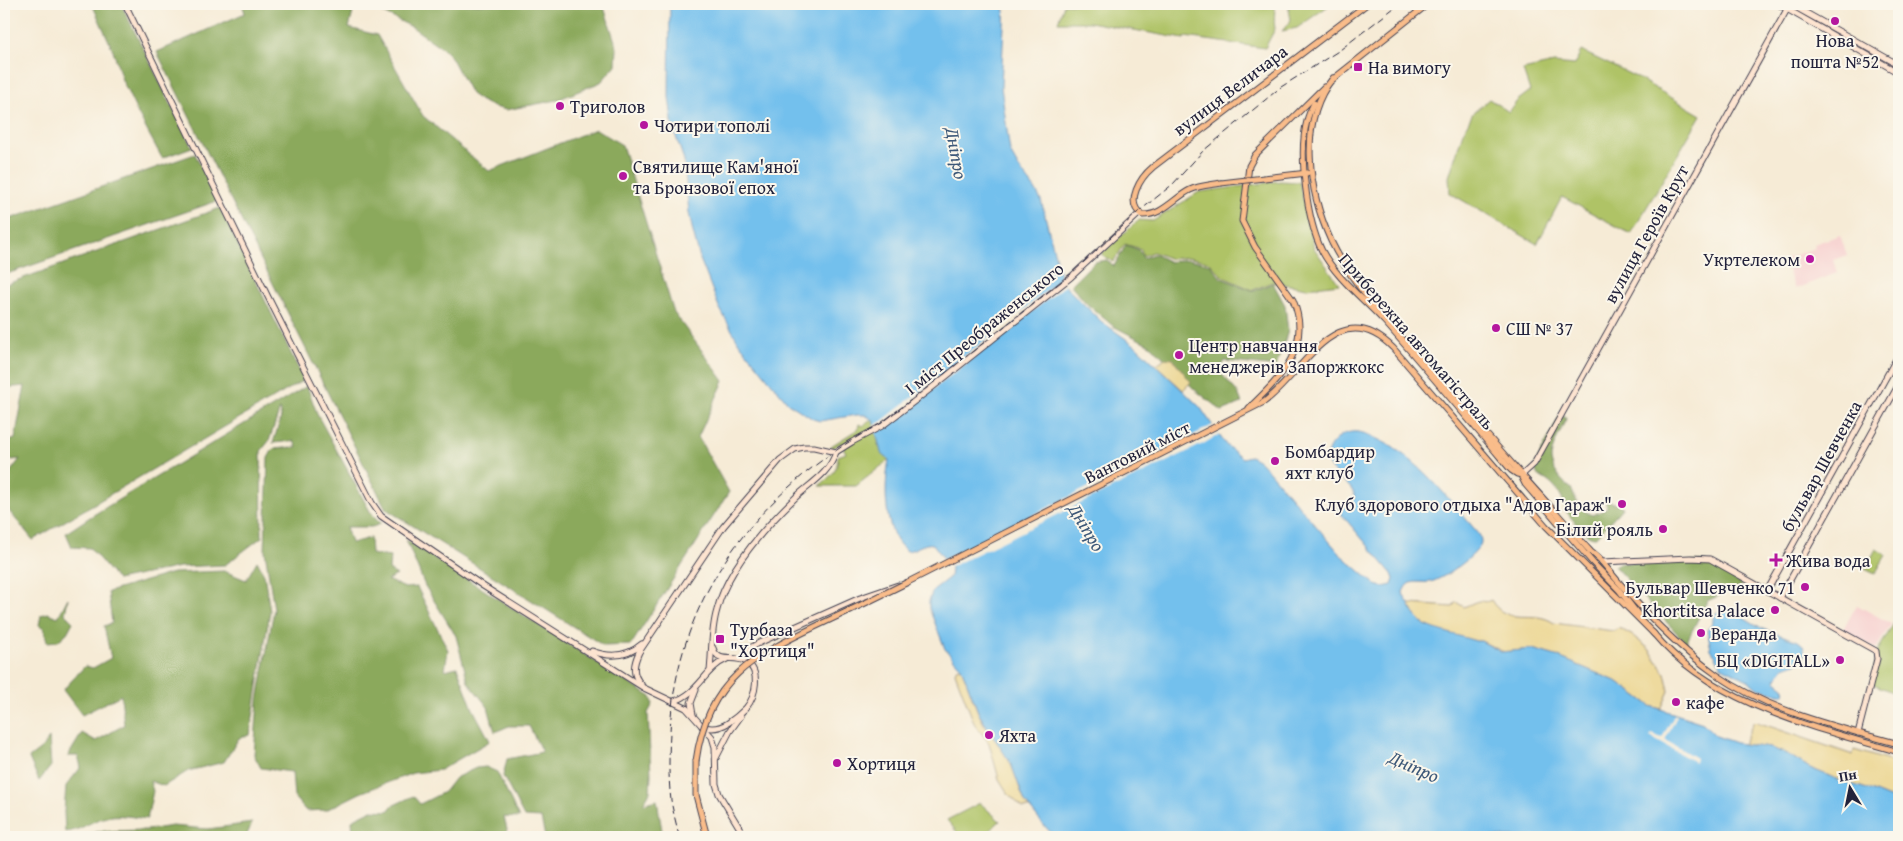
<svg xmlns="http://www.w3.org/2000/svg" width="1903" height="841" font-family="'Gentium Book Plus',serif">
<rect width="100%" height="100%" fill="#fbf7ec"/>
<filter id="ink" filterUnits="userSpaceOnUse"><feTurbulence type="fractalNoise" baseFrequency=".02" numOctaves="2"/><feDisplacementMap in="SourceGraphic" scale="10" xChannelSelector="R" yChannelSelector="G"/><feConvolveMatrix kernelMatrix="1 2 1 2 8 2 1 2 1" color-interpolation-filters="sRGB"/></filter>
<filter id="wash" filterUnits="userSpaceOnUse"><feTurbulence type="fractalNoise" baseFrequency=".0096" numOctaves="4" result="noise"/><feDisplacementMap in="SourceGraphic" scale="20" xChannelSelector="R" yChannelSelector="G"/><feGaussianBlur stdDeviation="1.12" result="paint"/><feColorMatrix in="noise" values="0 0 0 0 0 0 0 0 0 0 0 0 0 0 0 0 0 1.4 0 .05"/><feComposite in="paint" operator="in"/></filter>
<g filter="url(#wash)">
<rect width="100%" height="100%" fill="#f6ebd6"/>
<!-- built -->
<g fill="#f7d0cf">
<polygon points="1840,235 1847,255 1833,260 1837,273 1795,289 1784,259 1815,248 1814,244"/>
<polygon points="1857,605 1891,624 1876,649 1843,629"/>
</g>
<!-- green -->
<g fill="#afc366" stroke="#687250">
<path d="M1064,4H1274C1276,13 1273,20 1275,29L1265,48L1185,37L1184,39L1089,22H1058Z"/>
<polygon points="1288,4 1331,4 1297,28 1282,31 1291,20"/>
<polygon points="1581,51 1636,77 1701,115 1631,234 1562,197 1537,244 1450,193 1449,177 1463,132 1473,113 1489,99 1509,112 1517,101 1530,91 1523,70 1554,63 1574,65"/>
<polygon points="1280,181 1299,182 1314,248 1339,284 1307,288 1272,282 1253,290 1223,277 1209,262 1188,257 1171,259 1153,252 1143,256 1141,249 1125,244 1113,262 1101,254 1139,220 1153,221 1199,192"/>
<path d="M873,420L879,438L878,445L889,460L856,486H819C830,477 838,471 838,456L846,453L841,443L833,448L831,446L858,429L859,424L863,426L868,421Z"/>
<polygon points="1876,549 1886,555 1875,574 1865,569"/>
<polygon points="1899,615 1899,688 1897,687 1894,693 1871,683 1877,652"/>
<polygon points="980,803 1000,821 982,837 961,837 947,820"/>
</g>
<!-- forest -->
<g fill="#8ba95b" stroke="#56664b">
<polygon points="92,4 121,4 192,147 162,158 138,114 122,80 113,50"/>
<polygon points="242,4 355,4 349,28 377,35 423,116 489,171 596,129 622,145 674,313 724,381 698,437 729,492 631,645 604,646 386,509 157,52 245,13"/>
<polygon points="361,4 603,4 617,48 616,65 601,82 557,100 506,110 494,107 481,101 471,94 451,57 442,48 412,27 373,8"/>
<polygon points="195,154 217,201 4,275 4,221"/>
<polygon points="220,208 304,380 33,540 4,505 4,480 20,459 4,461 4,443 15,439 25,386 4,388 4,285"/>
<polygon points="1126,245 1139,250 1143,258 1154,254 1170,262 1188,259 1210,264 1221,278 1254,291 1273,283 1285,305 1288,331 1276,367 1225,361 1219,371 1238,393 1242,403 1222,411 1194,389 1152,346 1113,326 1087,304 1071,285 1094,262 1107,260 1114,266"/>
<polygon points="307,386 318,416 372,515 381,524 372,527 346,527 351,543 370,538 371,554 390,557 389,570 397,575 387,580 405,588 417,587 448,650 445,670 457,667 473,709 490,741 440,770 413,773 360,793 326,810 306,811 294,797 292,772 261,768 254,755 258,700 274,609 265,551 268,458 273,449 297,447 294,441 273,443 281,417 280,409 269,441 261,451 262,537 225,565 180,567 117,580 90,548 72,547 66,533 90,517"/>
<path d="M1564,416L1566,419C1562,427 1550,451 1551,460C1552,469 1563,484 1571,488C1575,499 1580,511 1592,515L1604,510L1607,507L1605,499L1623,507L1596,537C1585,538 1573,520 1567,512C1564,508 1565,505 1563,501C1561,494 1556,489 1551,484C1544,477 1534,477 1535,464L1559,417Z"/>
<polygon points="406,540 651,697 653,704 648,713 651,775 650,792 643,804 657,800 663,837 545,837 541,818 524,817 503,776 507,759 542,752 529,726 509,726 495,732 488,707 468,682 456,636 425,586"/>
<path d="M257,561L264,574L270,611L250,735L239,738L224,762L188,771L164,786L150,781L153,791L147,819C132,817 117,813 103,818C89,822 80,831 65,832L64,812L66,786L81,767L78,756H68L82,733L96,741L124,725L121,695L82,715L63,690L85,666L93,668L111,658L104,626L112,623L108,592L173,573L224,571L246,580Z"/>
<polygon points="1705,562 1743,585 1707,601 1686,643 1614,566 1621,563"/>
<polygon points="68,598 65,614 73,622 67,633 58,641 47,642 44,628 39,625 41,615 48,613 58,617"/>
<polygon points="49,738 51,766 39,781 29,758 42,748"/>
<polygon points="486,767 497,772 519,818 504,817 508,834 477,833 476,837 472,837 473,834 464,834 462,837 354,837 353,835 352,820 372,810 388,811 392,806 413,796 420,804 444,792 455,778 476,768"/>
<polygon points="252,823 246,837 82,837 99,831 147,830 172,826 208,829"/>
</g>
<!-- sand -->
<g fill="#eeda9e" stroke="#887e6c">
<polygon points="1165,358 1173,359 1191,382 1183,390 1156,365"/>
<path d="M1491,600C1508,628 1533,608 1554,623L1613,631L1619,628L1633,636L1649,649L1665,673L1669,691L1661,709L1651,706L1618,682L1556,656L1532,649L1504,652L1481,641H1476C1458,636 1429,633 1417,618C1414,614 1412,608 1409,604L1453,607L1456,602L1464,607C1469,605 1474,602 1479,601C1484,601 1486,603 1491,600Z"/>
<path d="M961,667C969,686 974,706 984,724C992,737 1003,748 1010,762C1018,777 1019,794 1029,808H1023L1009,795L999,779L989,743L974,723L956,675L955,672L957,668Z"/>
<polygon points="1754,721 1853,755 1854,750 1899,764 1899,802 1870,790 1839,780 1810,768 1787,754 1770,748 1743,745"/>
</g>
<!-- water -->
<g fill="#73c0ed" stroke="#4a7194">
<path d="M670,4H1005L1001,87L1010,152L1019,168L1035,189L1041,200L1061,279L1069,290L1102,322L1136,346L1200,407L1226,445L1242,458L1250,456L1261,462L1342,556L1376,585L1383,587L1392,585L1394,579L1392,574L1337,509L1338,504C1343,503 1353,505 1354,498C1357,481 1312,471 1332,444C1336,440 1341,434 1347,433C1356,430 1365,433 1373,437C1418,456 1447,498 1479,534C1480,536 1481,539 1481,542C1480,554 1442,580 1430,582C1424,583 1416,581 1410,583C1406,585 1405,588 1403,592L1404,596L1417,618L1425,625L1435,629L1476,641H1481L1501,652L1532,649L1556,656L1618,682L1651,706L1703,723L1716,736L1736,743L1770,748L1787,754L1810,768L1839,780L1870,790L1899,802V837H1055L1041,822L1025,802L1011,764L979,714L961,667L945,649L942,641L929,608V601L933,590L950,577L951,568L933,544C924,542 916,550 907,551C883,535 884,485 889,460L881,453L873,420L865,415H856L820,421L813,419L788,403L739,343L719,307L700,259L693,232L689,213L684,160L673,128L669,97Z"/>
<path d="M1725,609L1732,610L1763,629L1798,641L1803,645L1805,653L1802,661L1784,667L1775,680L1785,688L1784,694H1779L1757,688L1748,680L1722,667L1711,649L1707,630L1713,623C1712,615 1717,611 1725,609Z"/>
</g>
<!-- pier -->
<g fill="#f6ebd6">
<polygon points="1063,278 1067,284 887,426 875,433 873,426 882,421"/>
<polygon points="1215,424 1222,433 1203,444 948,568 943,560"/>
<polygon points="1675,714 1677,716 1665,740 1696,758 1695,762 1650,737 1652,734 1662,738"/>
</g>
</g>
<g filter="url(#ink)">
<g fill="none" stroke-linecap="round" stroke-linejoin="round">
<!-- secondary casing -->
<g stroke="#424052" stroke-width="7">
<g id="secondary">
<polyline points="125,4 268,297 372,503 381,516 483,586 644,688 686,708 712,737 715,747 716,784 719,794 745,837"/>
<polyline points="1778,4 1899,73"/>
<polyline points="1790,4 1899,65"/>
<polyline points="836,452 852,442 882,426 929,390 1071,277 1140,213"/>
<polyline points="1522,475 1534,464 1790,4"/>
<polyline points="1602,562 1690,558 1710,559 1876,651 1877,659 1858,733"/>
<polyline points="1767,591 1899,354"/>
<polyline points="1780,598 1899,384"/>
<path d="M592,651C610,658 627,657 642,644"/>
<polyline points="745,661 750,648 761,642 860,598 898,585"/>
<path d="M710,671C712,651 711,629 717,610C727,569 766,526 796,497C811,483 829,474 836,452"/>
<path d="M641,684C631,674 634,663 639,652L723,527L780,460L795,449L804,447H814L836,452"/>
<path d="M674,701C698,695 705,668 727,659"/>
<polyline points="693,715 691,703 696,690"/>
<path d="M702,726C712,730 720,728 728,723C734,719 741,713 746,708C756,696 761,671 746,662C734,654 718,665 713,648"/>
<polyline points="716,758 730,731 741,716"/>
</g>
</g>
<!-- primary casing -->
<g stroke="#424052" stroke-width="7">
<g id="primary">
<path d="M1333,78C1297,122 1309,193 1331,241C1355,292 1409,345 1446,387C1480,427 1514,467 1550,506C1564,521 1577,537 1591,552C1595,555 1599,558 1602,562C1635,603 1673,644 1717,675C1771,712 1837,727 1899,744"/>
<polyline points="1332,80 1428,4"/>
<path d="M1314,103C1311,109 1308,115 1307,121C1298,153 1307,221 1322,251C1337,279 1364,299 1385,322C1428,371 1469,420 1511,470L1517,474L1522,475"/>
<polyline points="1264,178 1307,173"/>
<path d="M1221,183C1211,185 1200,185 1190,190C1174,198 1162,216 1142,215C1124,202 1141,177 1153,167L1367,4"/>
<path d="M1249,408C1280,378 1313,347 1293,300L1255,247L1242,221L1249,166L1255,155L1324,87"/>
<polyline points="1522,478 1525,484 1593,563 1619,590 1640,617"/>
<path d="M908,582L1264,402C1303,374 1337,292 1393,348L1546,526L1654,634"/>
<path d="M1653,633C1713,705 1813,727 1899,752"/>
<polyline points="696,761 696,795 707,837"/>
</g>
</g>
<!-- secondary -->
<use href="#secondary" stroke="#fde4d0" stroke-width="5"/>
<!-- primary -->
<use href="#primary" stroke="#f9bc8a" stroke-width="5"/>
<!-- rail -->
<path stroke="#22223b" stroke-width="1" stroke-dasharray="8 4" stroke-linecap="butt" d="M679,837C677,825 673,813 671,800C668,778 669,754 670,732C676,593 762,486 882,423L1071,274L1137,213L1173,184L1203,151L1281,87L1340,50L1399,4"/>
<!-- primary-bridge casing -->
<g stroke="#424052" stroke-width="7" stroke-linecap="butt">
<g id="primary-bridge">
<polyline points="1221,183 1264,178"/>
<path d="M696,761C707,679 755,655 823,623C851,610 880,596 908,582"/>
</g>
</g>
<!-- primary-bridge -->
<use href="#primary-bridge" stroke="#f9bc8a" stroke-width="5"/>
</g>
</g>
<!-- markers -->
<g fill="#b5179e" stroke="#fbf7ec" stroke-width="2">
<circle cx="1835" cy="21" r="5"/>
<rect x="1353" y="62" width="10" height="10" rx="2.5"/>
<circle cx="560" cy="106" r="5"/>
<circle cx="644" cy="125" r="5"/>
<circle cx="623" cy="176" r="5"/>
<circle cx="1810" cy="259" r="5"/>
<circle cx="1496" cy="328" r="5"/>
<circle cx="1179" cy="355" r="5"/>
<circle cx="1275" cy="461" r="5"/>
<circle cx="1622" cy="504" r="5"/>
<circle cx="1663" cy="529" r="5"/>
<path d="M1773.5 552.5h5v5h5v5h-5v5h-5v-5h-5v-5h5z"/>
<circle cx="1805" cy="587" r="5"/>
<circle cx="1775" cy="610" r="5"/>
<circle cx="1701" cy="633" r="5"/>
<rect x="715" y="634" width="10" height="10" rx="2.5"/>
<circle cx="1840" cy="660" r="5"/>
<circle cx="1676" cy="702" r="5"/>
<circle cx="989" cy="735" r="5"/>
<circle cx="837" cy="763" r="5"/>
</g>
<g text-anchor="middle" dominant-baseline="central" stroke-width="4" stroke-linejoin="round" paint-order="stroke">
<!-- poi labels -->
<g font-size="18" fill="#22223b" stroke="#fbf7ec" text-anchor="start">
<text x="1835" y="40" text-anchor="middle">Нова<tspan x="1835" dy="21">пошта №52</tspan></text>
<text x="1368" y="67">На вимогу</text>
<text x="570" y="106">Триголов</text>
<text x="654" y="125">Чотири тополі</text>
<text x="633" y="166">Святилище Кам'яної<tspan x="633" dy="21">та Бронзової епох</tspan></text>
<text x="1800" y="259" text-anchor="end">Укртелеком</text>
<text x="1506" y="328">СШ № 37</text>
<text x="1189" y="345">Центр навчання<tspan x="1189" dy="21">менеджерів Запоржкокс</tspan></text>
<text x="1285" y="451">Бомбардир<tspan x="1285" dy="21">яхт клуб</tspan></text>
<text x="1612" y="504" text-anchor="end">Клуб здорового отдыха "Адов Гараж"</text>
<text x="1653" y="529" text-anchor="end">Білий рояль</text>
<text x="1786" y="560">Жива вода</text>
<text x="1795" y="587" text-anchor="end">Бульвар Шевченко 71</text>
<text x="1765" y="610" text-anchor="end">Khortitsa Palace</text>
<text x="730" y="629">Турбаза<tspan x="730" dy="21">"Хортиця"</tspan></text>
<text x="1711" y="633">Веранда</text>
<text x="1830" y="660" text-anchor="end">БЦ «DIGITALL»</text>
<text x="1686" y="702">кафе</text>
<text x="999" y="735">Яхта</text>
<text x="847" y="763">Хортиця</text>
</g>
<!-- street labels -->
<g font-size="18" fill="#22223b" stroke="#fbf7ec">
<text transform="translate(1230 90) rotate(-37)">вулиця Величара</text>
<text transform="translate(1646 234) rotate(-61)">вулиця Героїв Крут</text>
<text transform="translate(984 328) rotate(-39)">I міст Преображенського</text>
<text transform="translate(1417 341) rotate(49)">Прибережна автомагістраль</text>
<text transform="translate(1137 452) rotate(-27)">Вантовий міст</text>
<text transform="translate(1821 466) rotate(-61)">бульвар Шевченка</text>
</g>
<!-- water labels -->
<g font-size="19" font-style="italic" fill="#3e5979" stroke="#fbf7ec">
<text transform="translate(957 153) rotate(80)">Дніпро</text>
<text transform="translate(1087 527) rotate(59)">Дніпро</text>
<text transform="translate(1414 766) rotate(24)">Дніпро</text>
</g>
</g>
<!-- margin -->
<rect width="1903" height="841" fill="none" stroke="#fbf7ec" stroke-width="20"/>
<!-- north arrow -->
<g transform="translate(1850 788) rotate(350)" stroke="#fbf7ec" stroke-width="4" paint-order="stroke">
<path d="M0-4L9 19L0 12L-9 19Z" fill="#22223b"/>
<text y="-8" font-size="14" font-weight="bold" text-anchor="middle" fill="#22223b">Пн</text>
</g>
</svg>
